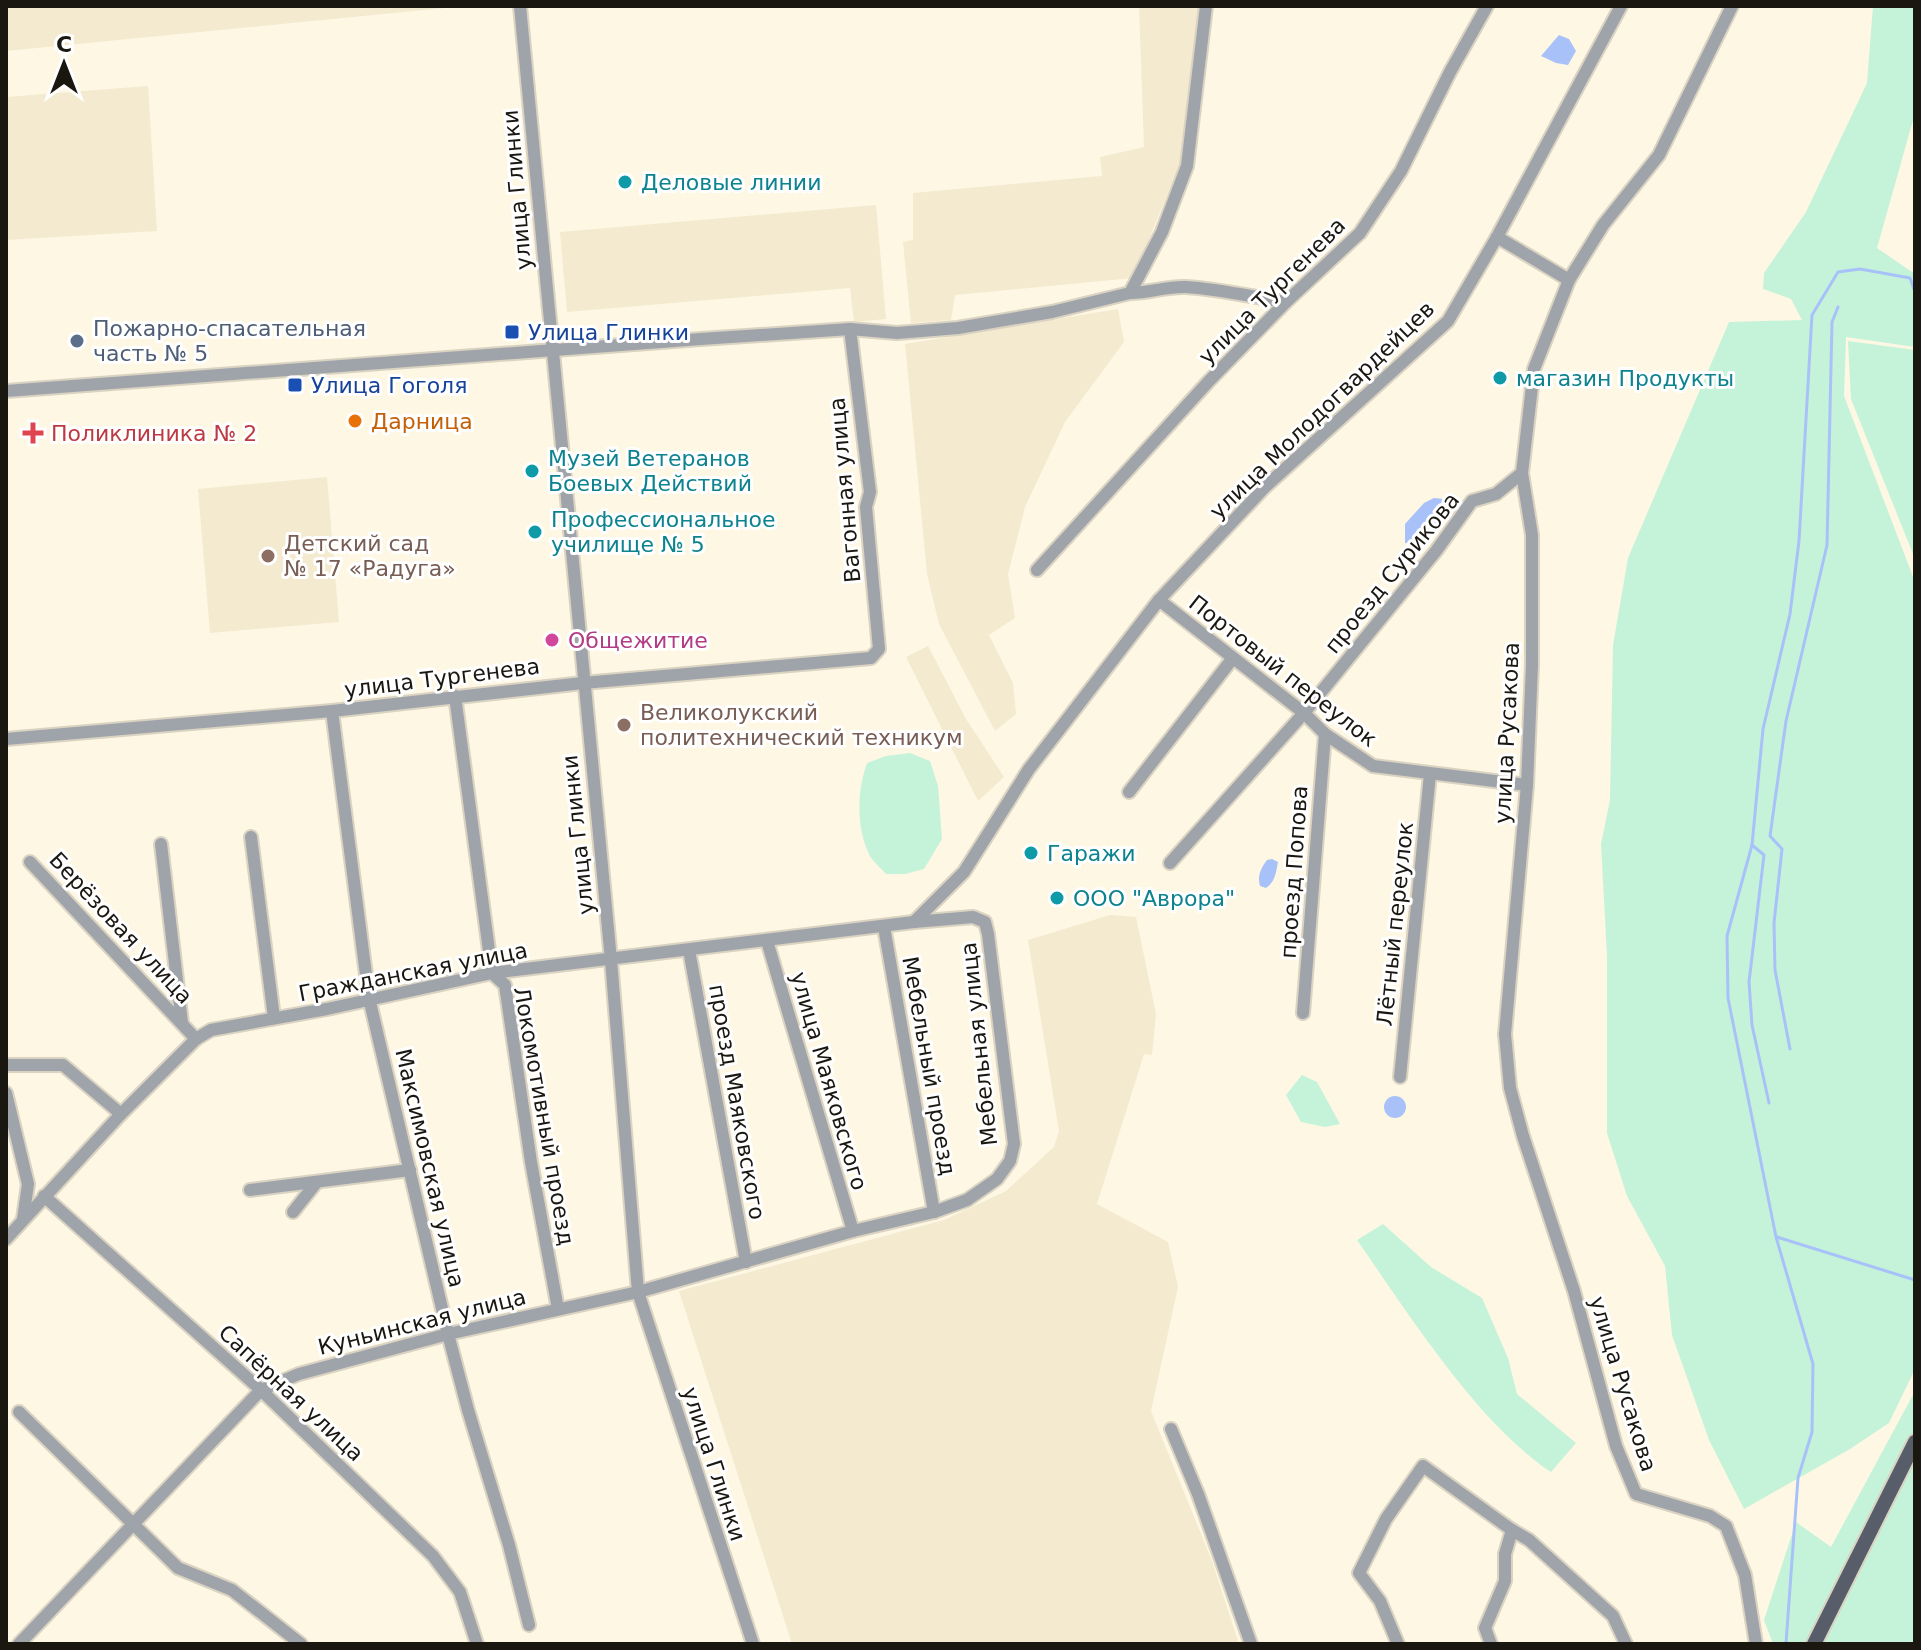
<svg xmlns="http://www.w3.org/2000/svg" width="1921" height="1650" font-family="'DejaVu Sans',sans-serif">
<rect width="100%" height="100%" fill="#fef7e4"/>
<!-- built -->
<g fill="#f4ead0">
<polygon points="6,6 465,6 6,51"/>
<polygon points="1139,6 1200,6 1183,156 1133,278 955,295 951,320 911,323 903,242 913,240 913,193 1102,176 1100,157 1144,147"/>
<polygon points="148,86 157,231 6,240 6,97"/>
<polygon points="876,205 886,319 854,322 850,288 567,312 560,232"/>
<polygon points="1118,309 1124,342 1065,422 1025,507 1008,574 1015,618 989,635 1013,683 1016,714 995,731 939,624 927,574 905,344"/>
<polygon points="327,477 339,622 210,633 198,489"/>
<polygon points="928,646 966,719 1004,777 978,801 906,657"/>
<polygon points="1110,915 1136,917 1156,1014 1152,1055 1144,1054 1097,1204 1168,1242 1178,1287 1151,1411 1212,1561 1239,1644 792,1644 679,1291 944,1220 1006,1191 1054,1147 1059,1131 1028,940"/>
</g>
<!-- green -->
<g fill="#c4f3d9">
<polygon points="1873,6 1915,6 1915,113 1877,248 1915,274 1915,347 1846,337 1844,396 1915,582 1915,1369 1889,1423 1850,1449 1744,1509 1709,1440 1672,1335 1665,1266 1627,1196 1607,1133 1607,956 1601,844 1610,800 1613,645 1628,558 1729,322 1802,320 1791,299 1763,289 1764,273 1806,212 1867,83"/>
<polygon points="1848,341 1915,350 1915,559 1851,399"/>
<path d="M910,753L930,761L938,786L942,839L924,869L905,874H886C881,868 872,861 869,854C856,827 857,791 867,763L886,756Z"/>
<polygon points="1302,1075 1317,1082 1340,1124 1325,1127 1301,1122 1286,1095"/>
<path d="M1383,1224L1431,1267L1482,1298L1508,1358L1517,1394L1576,1443L1551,1472C1477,1423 1408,1313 1357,1240Z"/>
<polygon points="1915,1391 1915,1644 1773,1644 1764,1620 1796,1522 1831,1547"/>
</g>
<!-- water -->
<g fill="#a8c2f9">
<polygon points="1559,35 1569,39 1576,51 1568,65 1556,63 1541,56"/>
<polygon points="1434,498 1444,499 1451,513 1437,532 1420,545 1405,543 1405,524 1424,503"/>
<path d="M1272,859L1278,862C1276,873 1275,882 1266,888L1260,886C1257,876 1261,868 1267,860Z"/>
<circle cx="1395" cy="1107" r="11"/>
</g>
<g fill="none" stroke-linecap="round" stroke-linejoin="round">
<!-- stream -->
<g stroke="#a8c2f9" stroke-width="3">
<polyline points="1752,845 1764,855 1749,982 1752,1025 1769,1103"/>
<polyline points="1790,1049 1775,970 1774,923 1782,849 1770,836 1786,721 1827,545 1832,322 1838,307"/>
<polyline points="1777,1237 1915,1280"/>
<polyline points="1786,1643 1798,1478 1812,1432 1813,1364 1776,1237 1728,998 1727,936 1752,845 1763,729 1790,614 1799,541 1812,315 1838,272 1860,269 1910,278 1915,292"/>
</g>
<!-- minor casing -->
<g stroke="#dad3c2" stroke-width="16">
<g id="minor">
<polyline points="520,6 611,960 638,1292 753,1644"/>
<polyline points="1732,6 1659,155 1603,225 1569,280 1534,369 1522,473 1532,535 1532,665 1527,785 1505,1034 1510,1088 1523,1136 1574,1291 1616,1446 1636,1494 1710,1516 1726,1526 1745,1575 1756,1644"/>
<polyline points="1497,237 1569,280"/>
<path d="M1130,293C1150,293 1167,286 1186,287C1219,289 1253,297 1286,302"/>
<polyline points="6,391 701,339 850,329 897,333 958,328 1052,312 1130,293 1162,232 1187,166 1206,6"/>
<polyline points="1037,570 1209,381 1286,302 1360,233 1401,171 1450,72 1487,6"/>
<polyline points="1159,600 1304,713 1325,734 1373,766 1527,785"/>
<polyline points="455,696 492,973 505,985 531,1162 558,1309"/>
<polyline points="332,711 369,998 448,1334 468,1410 509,1545 529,1625"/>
<polyline points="6,739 332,711 583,683 871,658 879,649 866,507 870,492 850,329"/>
<polyline points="1129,792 1233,658"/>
<polyline points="251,837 274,1018"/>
<polyline points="161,844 182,1023"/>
<polyline points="30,862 196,1039"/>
<polyline points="1170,863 1304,713 1436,551 1472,501 1496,494 1522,473"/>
<polyline points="914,922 964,872 1029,769 1159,600 1265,487 1448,321 1497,237 1621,6"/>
<polyline points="884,927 934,1212"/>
<polyline points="767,941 853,1231"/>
<polyline points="689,950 746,1262"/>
<polyline points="1303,1013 1325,734"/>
<polyline points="6,1065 63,1065 121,1114"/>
<polyline points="1400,1077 1430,774"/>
<polyline points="6,1093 28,1184 23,1219"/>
<polyline points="250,1190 410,1170"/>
<polyline points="44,1196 261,1390 433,1556 460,1592 477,1644"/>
<polyline points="293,1212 316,1183"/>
<polyline points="6,1239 121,1114 196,1039 211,1030 327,1009 492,973 914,922 973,917 985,922 988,934 1014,1144 1010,1161 997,1179 967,1200 934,1212 853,1231 638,1292 448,1334 299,1374 261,1390 19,1644"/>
<polyline points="19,1412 178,1568 232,1590 301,1644"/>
<polyline points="1171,1429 1198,1494 1251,1644"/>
<polyline points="1398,1644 1380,1601 1359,1573 1386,1519 1423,1466 1512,1530 1529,1540 1613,1616 1626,1644"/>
<polyline points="1491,1644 1485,1628 1505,1581 1505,1554 1512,1530"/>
</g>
</g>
<!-- major casing -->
<g stroke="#dad3c2" stroke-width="18">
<polyline id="major" points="1814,1644 1915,1442"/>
</g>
<!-- minor -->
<use href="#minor" stroke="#9fa3aa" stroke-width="12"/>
<!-- major -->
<use href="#major" stroke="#575e6a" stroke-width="14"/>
</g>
<!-- markers -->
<g fill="#0f9aa8" stroke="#fff" stroke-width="3">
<circle cx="625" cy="182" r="8"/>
<circle cx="1500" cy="378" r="8"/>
<circle cx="532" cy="471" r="8"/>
<circle cx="535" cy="532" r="8"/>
<circle cx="1031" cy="853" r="8"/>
<circle cx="1057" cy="898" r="8"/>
</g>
<g fill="#1a4fb4" stroke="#fff" stroke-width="3">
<rect x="504" y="324" width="16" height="16" rx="4"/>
<rect x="287" y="377" width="16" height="16" rx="4"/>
</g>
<circle fill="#5c6f8a" stroke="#fff" stroke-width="3" cx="77" cy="341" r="8"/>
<circle fill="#e8710a" stroke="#fff" stroke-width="3" cx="355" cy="421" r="8"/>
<path fill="#e0444e" stroke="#fff" stroke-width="3" d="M29 421h8v8h8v8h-8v8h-8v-8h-8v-8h8z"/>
<g fill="#8d6e63" stroke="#fff" stroke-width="3">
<circle cx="268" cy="556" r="8"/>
<circle cx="624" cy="725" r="8"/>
</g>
<circle fill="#d1479c" stroke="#fff" stroke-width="3" cx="552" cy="640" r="8"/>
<g text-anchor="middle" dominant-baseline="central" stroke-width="6" stroke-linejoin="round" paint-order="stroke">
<!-- culture labels -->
<g font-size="22" fill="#0d838f" stroke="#fff" text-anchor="start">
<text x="641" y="182">Деловые линии</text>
<text x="1516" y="378">магазин Продукты</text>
<text x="548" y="458">Музей Ветеранов<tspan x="548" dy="25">Боевых Действий</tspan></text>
<text x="551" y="519">Профессиональное<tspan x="551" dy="25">училище № 5</tspan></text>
<text x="1047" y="853">Гаражи</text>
<text x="1073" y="898">ООО "Аврора"</text>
</g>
<!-- street labels -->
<g font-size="22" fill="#1a1711" stroke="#fff">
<text transform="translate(517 190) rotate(-95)">улица Глинки</text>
<text transform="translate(1272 291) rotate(-45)">улица Тургенева</text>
<text transform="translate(1322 410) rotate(-44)">улица Молодогвардейцев</text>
<text transform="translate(845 490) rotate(-95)">Вагонная улица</text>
<text transform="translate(1392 573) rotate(-51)">проезд Сурикова</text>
<text transform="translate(1283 671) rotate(38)">Портовый переулок</text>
<text transform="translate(442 678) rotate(-7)">улица Тургенева</text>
<text transform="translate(1507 733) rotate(-87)">улица Русакова</text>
<text transform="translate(578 835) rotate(-96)">улица Глинки</text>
<text transform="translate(1294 872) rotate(-86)">проезд Попова</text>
<text transform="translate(1395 924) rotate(-84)">Лётный переулок</text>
<text transform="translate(121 928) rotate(47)">Берёзовая улица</text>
<text transform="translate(413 972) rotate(-11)">Гражданская улица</text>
<text transform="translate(979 1044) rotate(-96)">Мебельная улица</text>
<text transform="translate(929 1066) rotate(80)">Мебельный проезд</text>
<text transform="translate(829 1081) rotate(74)">улица Маяковского</text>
<text transform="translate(737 1102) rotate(80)">проезд Маяковского</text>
<text transform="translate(544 1116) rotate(80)">Локомотивный проезд</text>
<text transform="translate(430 1168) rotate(77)">Максимовская улица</text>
<text transform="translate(422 1322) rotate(-14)">Куньинская улица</text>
<text transform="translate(1623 1384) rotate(73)">улица Русакова</text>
<text transform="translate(291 1393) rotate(43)">Сапёрная улица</text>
<text transform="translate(714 1464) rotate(72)">улица Глинки</text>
</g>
<!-- service labels -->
<g font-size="22" fill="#4e5e75" stroke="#fff" text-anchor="start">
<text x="93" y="328">Пожарно-спасательная<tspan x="93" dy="25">часть № 5</tspan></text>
</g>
<!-- transit labels -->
<g font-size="22" fill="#164399" stroke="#fff" text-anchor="start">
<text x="528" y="332">Улица Глинки</text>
<text x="311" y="385">Улица Гоголя</text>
</g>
<!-- food labels -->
<g font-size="22" fill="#c56008" stroke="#fff" text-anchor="start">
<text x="371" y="421">Дарница</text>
</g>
<!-- health labels -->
<g font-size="22" fill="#be3a42" stroke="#fff" text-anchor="start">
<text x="51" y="433">Поликлиника № 2</text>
</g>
<!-- education labels -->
<g font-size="22" fill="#785e54" stroke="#fff" text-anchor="start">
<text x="284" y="543">Детский сад<tspan x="284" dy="25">№ 17 «Радуга»</tspan></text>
<text x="640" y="712">Великолукский<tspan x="640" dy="25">политехнический техникум</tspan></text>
</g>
<!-- hotel labels -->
<g font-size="22" fill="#b23c85" stroke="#fff" text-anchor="start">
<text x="568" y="640">Общежитие</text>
</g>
</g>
<!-- border -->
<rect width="1921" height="1650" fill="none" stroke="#1a1711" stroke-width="16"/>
<!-- north arrow -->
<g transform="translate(64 64)" stroke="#ffffff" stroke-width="6" paint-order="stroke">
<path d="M0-6L14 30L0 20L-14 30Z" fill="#1a1711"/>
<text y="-12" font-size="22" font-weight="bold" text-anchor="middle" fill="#1a1711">С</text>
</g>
</svg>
